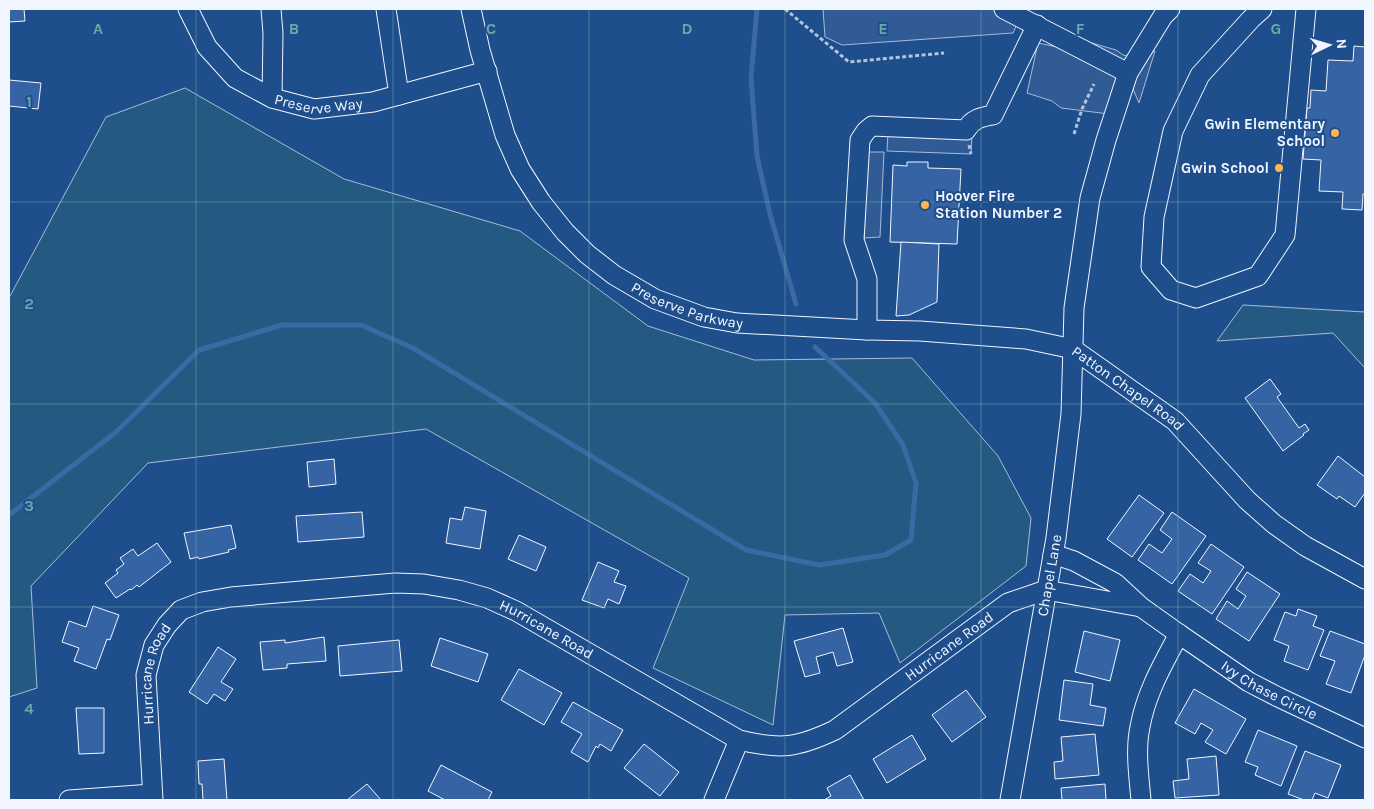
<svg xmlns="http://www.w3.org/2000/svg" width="1374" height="809" font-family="Karla,sans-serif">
<rect width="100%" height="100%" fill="#1f4e8c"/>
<!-- green -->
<g fill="#245a82" stroke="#a8bbd7">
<polygon points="185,88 344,179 520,231 648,326 754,360 912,358 998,456 1031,518 1026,566 900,663 879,613 785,615 773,725 653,668 689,578 426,429 148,463 31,586 37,688 9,697 9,298 106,117"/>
<polygon points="1243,305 1365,312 1365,368 1333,333 1217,341"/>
</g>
<!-- parking -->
<g fill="#305b95" stroke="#a8bbd7">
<polygon points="823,9 1024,9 1013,33 842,45 825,37"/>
<polygon points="1085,41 1116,50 1123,55 1138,58 1155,51 1139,103 1133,89 1109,114 1061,108 1052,101 1027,93 1038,43 1067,49"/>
<polygon points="888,133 972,135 971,154 887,151"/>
<polygon points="868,152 884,152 880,237 864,238"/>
</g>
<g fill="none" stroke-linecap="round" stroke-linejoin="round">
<!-- stream -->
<g stroke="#3b69a3" stroke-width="5">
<polyline points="757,9 751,78 757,156 770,214 796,304"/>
<polyline points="9,515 116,432 199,350 282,325 361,325 413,348 746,550 819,565 885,555 911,540 916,483 903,445 875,403 815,347"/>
</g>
</g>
<!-- building -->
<g fill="#3563a3" stroke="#f2f6ff">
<polygon points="9,9 24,9 25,21 9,22"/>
<polygon points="1354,46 1365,47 1365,194 1363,194 1362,210 1342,209 1343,192 1319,191 1321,160 1303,159 1307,108 1310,108 1311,90 1326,91 1328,60 1353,61"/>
<polygon points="9,80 41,83 38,109 9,106"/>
<polygon points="907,162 928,162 928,168 961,169 957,244 890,242 893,165 907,166"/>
<polygon points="901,242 939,244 937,302 909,315 896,316"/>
<polygon points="1270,379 1281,394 1277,397 1299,428 1305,424 1309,430 1303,434 1304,435 1283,451 1245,398"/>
<polygon points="1338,456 1365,477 1365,493 1355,507 1339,496 1337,499 1317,485"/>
<polygon points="334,459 336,484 309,487 307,462"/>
<polygon points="1139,495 1164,513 1132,557 1107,539"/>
<polygon points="465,507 486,511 480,549 446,543 450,518 462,520"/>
<polygon points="362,512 364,537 298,542 296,516"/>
<polygon points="1172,512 1206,536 1172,584 1138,560 1149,544 1162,553 1172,539 1160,530"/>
<polygon points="231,525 236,548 228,550 229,552 199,559 198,557 190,559 184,533"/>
<polygon points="519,535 546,547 536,571 508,559"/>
<polygon points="157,543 171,562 139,587 137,585 131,590 130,589 116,598 105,583 118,573 116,570 124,564 120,558 133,549 138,556"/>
<polygon points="1211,544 1244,567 1212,614 1178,591 1190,574 1203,583 1211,571 1198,563"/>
<polygon points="598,562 619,571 614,582 626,586 619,604 608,599 604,608 582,600"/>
<polygon points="1247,572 1280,594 1249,641 1216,619 1227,601 1238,609 1246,596 1236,589"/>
<polygon points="93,606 119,615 110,640 107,639 96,669 74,661 79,648 62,642 69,621 86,627"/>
<polygon points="1298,609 1317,616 1313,626 1324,630 1308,670 1284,661 1289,646 1274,640 1285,612 1296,616"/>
<polygon points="843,628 853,662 837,666 833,652 816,657 820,673 805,677 794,641"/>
<polygon points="1084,631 1120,640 1110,681 1075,672"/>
<polygon points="1330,631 1365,644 1365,655 1351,693 1326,684 1335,661 1320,656"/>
<polygon points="324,637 326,661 287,664 287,668 263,670 260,642 285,640 285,643"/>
<polygon points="440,638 488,654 478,682 431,666"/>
<polygon points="399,640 402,671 340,676 338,646"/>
<polygon points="218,647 236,659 221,682 233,689 225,701 214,694 207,704 189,692"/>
<polygon points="519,669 562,693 544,725 501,700"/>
<polygon points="1064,680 1093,684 1090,705 1106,708 1103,726 1059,720"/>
<polygon points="1194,689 1246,719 1226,754 1205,742 1213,730 1201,723 1195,734 1175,723"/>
<polygon points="966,690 986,717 952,742 932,715"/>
<polygon points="573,702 623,730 611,751 600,744 598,748 596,746 588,762 571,752 582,734 561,722"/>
<polygon points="76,708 104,708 104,753 79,754"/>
<polygon points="1258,730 1297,746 1281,786 1255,775 1258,767 1245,762"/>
<polygon points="1095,734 1099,775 1055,779 1054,762 1063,761 1061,737"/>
<polygon points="912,735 926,759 887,783 873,759"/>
<polygon points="644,744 679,772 660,796 624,768"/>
<polygon points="1305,751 1341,765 1328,798 1315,793 1312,800 1304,800 1288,794"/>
<polygon points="1216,756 1219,795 1175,798 1173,781 1189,779 1187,759"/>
<polygon points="224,759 227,800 203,800 202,784 199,784 198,761"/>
<polygon points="441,765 492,792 488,800 445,800 428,791"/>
<polygon points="850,775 864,800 824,800 831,796 827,788"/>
<polygon points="367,784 381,800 347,800"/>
<polygon points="1105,784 1106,800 1062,800 1061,788"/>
</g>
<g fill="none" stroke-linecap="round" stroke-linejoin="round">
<!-- minor casing -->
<g stroke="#f2f6ff" stroke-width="21">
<g id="minor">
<path id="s1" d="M188,9L207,47L235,78L272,98L314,109L373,102L487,71"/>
<polyline points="271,9 273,33 272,98"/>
<polyline points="386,9 399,95"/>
<path id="s2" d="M471,9L480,50L505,135L520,169L541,202L565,232L587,254L614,275L655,299L704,317L737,323L867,330L920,331L1026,339L1073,349L1175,421L1247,500L1274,524L1305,546L1365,579"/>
<polyline points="1004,9 1128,73"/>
<polyline points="1262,9 1251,19 1200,75 1173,131 1154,217 1151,267 1171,290 1196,298 1258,276 1285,235 1306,9"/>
<path d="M867,330V279L854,240L860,140L866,131L872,126L966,130C972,119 981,117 993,115L1037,25"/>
<polyline points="1053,554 1074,561 1115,583 1141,607 1179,634"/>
<polyline points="69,800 152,794"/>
<path id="s3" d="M153,800L146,675L154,645L167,625L181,610L202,602L231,597L395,583L424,584L459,590L487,598L516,611L739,740C780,750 797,748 835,730L1008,603L1046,590L1141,607"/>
<polyline points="714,800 739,740"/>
<path id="s4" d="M1010,800L1056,538L1071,414L1074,308L1090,198L1106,140L1128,73L1163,16L1170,9"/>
<path id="s5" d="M1141,800C1139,777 1135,750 1140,727C1146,693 1163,664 1179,634L1249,682L1278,697L1365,738"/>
</g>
</g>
<!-- path -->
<g stroke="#b3c4dc" stroke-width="3" stroke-dasharray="4 2.5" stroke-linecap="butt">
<polyline points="785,9 849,62 944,53"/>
<polyline points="1074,134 1082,109 1094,84"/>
<polyline points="969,145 971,154"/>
</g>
<!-- minor -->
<use href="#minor" stroke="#1f4e8c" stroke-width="19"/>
</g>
<!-- grid -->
<path fill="none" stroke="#6aa9a8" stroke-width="1" stroke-opacity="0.55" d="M196,9V800M393,9V800M589,9V800M785,9V800M981,9V800M1178,9V800M9,202H1365M9,404H1365M9,607H1365"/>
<!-- markers -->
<g fill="#ffb74d" stroke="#1f4e8c" stroke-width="2">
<circle cx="1335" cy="133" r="5"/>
<circle cx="1279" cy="168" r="5"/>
<circle cx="925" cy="205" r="5"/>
</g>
<g text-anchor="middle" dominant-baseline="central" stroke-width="4" stroke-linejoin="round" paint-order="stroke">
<!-- street labels -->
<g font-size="15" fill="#f2f6ff" stroke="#1f4e8c">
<text stroke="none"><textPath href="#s1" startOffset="174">Preserve Way</textPath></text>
<text stroke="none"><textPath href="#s2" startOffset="391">Preserve Parkway</textPath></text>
<text stroke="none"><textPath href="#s2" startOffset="849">Patton Chapel Road</textPath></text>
<text stroke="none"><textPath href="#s4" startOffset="228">Chapel Lane</textPath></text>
<text stroke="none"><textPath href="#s3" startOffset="578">Hurricane Road</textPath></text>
<text stroke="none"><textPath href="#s3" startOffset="1041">Hurricane Road</textPath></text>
<text stroke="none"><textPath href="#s3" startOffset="128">Hurricane Road</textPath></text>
<text stroke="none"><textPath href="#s5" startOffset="281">Ivy Chase Circle</textPath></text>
</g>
<!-- poi labels -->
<g font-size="15" font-weight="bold" fill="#f2f6ff" stroke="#1f4e8c" text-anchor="end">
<text x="1325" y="124">Gwin Elementary<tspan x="1325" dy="17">School</tspan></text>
<text x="1269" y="168">Gwin School</text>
<text x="935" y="196" text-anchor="start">Hoover Fire<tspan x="935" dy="17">Station Number 2</tspan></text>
</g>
</g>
<g font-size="16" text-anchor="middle" font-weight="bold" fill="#6aa9a8" stroke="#1f4e8c" stroke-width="4" stroke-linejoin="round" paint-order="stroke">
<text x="98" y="34">A</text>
<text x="294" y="34">B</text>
<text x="491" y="34">C</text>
<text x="687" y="34">D</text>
<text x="883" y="34">E</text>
<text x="1080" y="34">F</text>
<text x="1276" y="34">G</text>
<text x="29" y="107">1</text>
<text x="29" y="309">2</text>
<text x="29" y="511">3</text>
<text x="29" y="714">4</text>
</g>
<!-- border -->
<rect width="1374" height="809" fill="none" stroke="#f2f6ff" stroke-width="20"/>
<!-- north arrow -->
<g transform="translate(1329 45) rotate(85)" stroke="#1f4e8c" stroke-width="4" paint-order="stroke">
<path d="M0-4L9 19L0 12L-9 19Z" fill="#f2f6ff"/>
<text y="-8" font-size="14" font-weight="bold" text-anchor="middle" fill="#f2f6ff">N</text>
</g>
</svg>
